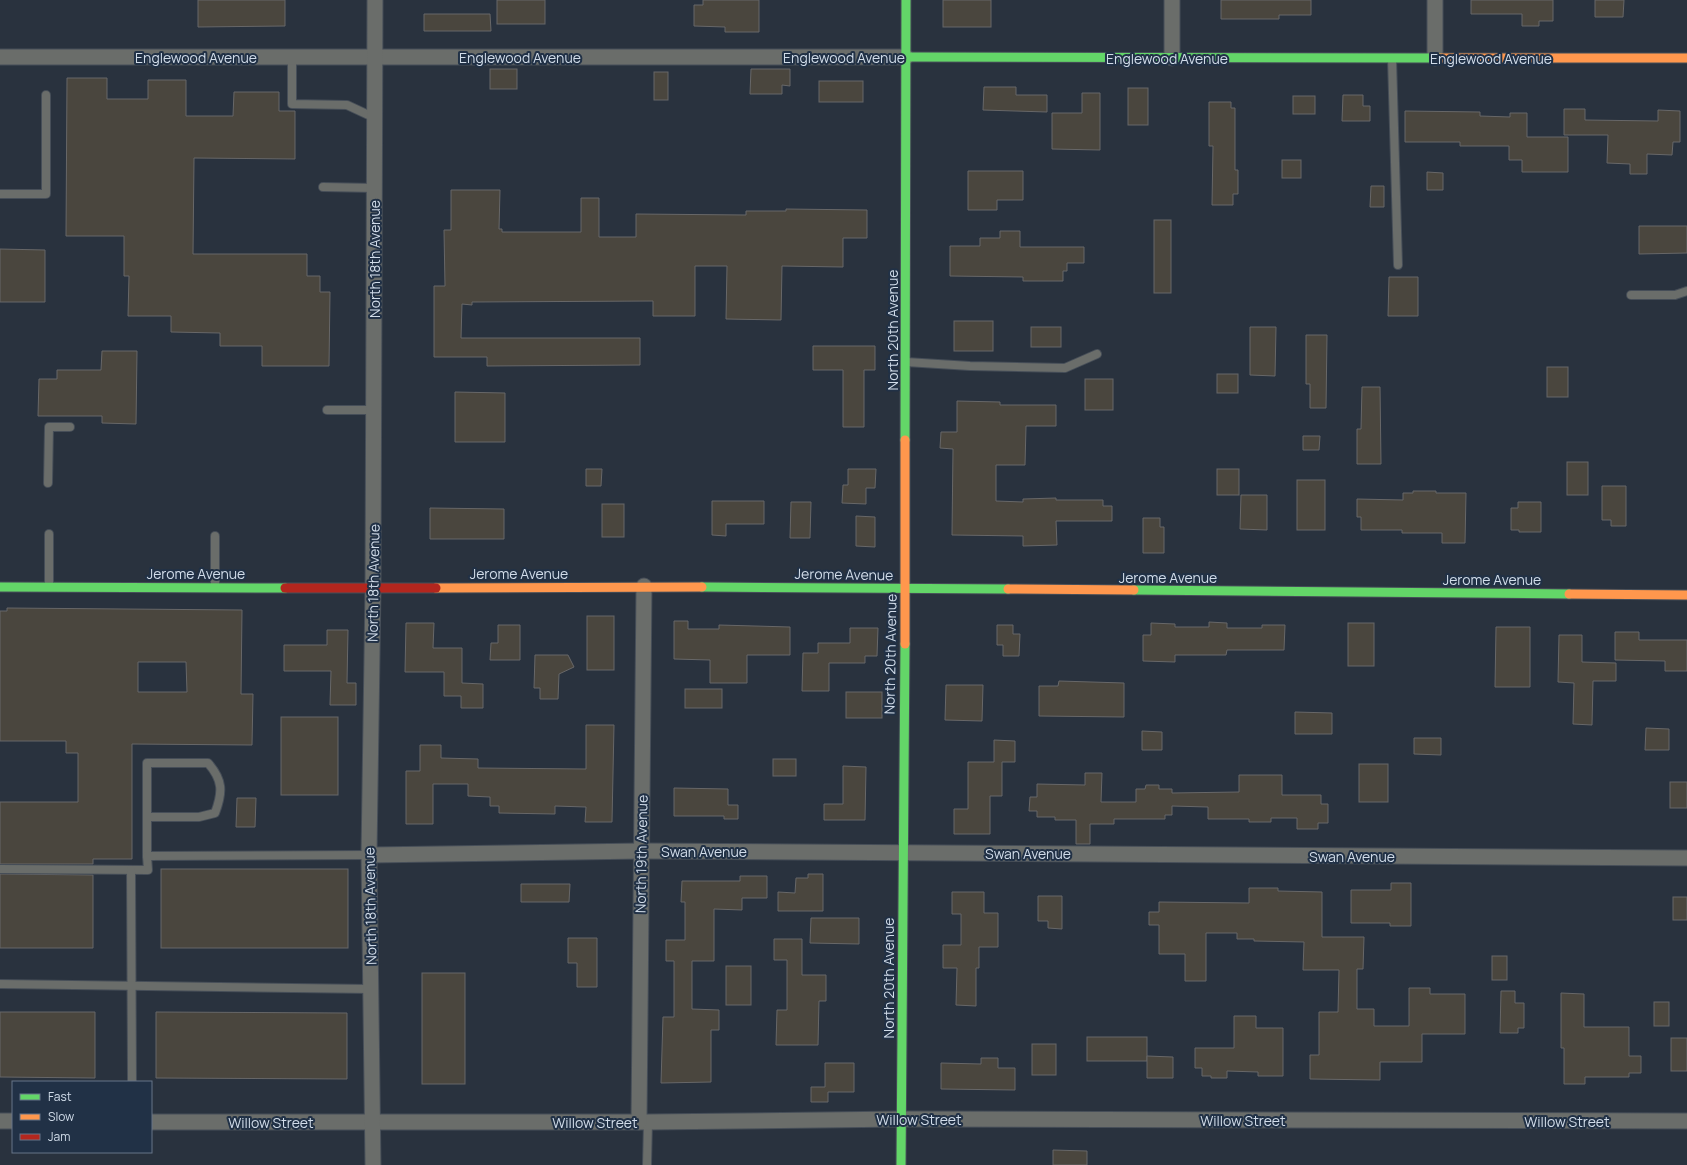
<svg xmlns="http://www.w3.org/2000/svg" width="1687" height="1165" font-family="Manrope,sans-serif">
<rect width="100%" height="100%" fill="#29323e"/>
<!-- building -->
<g fill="#4a463e" stroke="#676768" fill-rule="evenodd">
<polygon points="198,0 285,0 285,26 198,27"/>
<rect x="497" y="0" width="48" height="24"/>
<polygon points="703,0 759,0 759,32 725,32 725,27 694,26 694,5 703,5"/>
<rect x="943" y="0" width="48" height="27"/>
<polygon points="1221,0 1311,0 1311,15 1279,15 1279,19 1221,19"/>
<polygon points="1471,0 1553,0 1553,21 1539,21 1539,26 1522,26 1522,14 1471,14"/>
<polygon points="1595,0 1624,0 1623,17 1595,17"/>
<polygon points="424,14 490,14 491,31 424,31"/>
<rect x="490" y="69" width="27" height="20"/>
<polygon points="751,69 790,69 790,86 782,85 782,94 750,94"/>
<rect x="654" y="72" width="14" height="28"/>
<polygon points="67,78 107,78 107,99 148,99 148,80 186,80 186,116 233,116 234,92 279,92 279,111 295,111 295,159 194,158 193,254 307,254 307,276 320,276 320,292 330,292 329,366 262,366 262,346 220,346 220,333 171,332 171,316 128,316 129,276 124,276 124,236 66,236"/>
<rect x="819" y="81" width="44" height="21"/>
<polygon points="984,87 1016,87 1016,95 1047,95 1047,112 983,110"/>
<rect x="1128" y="88" width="20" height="37"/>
<polygon points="1082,93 1100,93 1100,150 1052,149 1052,113 1082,113"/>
<polygon points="1343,95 1363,95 1363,106 1370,106 1370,121 1342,121"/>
<rect x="1293" y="96" width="22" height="18"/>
<polygon points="1209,102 1231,102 1231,108 1235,108 1235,170 1238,170 1238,194 1233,194 1233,205 1212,205 1213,146 1209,146"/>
<polygon points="1564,109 1585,109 1585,120 1658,121 1658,110 1680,111 1680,142 1673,142 1672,155 1647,154 1647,174 1630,174 1630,164 1607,163 1608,135 1564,135"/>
<polygon points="1405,111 1480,112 1480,116 1510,117 1510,113 1527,113 1527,137 1568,137 1568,172 1522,172 1522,160 1509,160 1509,146 1460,146 1460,142 1405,142"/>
<rect x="1282" y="160" width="19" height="18"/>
<polygon points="968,171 1023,171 1023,200 997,200 997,210 968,210"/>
<polygon points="1427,172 1443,173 1443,190 1427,190"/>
<polygon points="1371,186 1384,186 1384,207 1370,207"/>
<polygon points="451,190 500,190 499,229 502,229 502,232 581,232 581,198 599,198 599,237 636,237 636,214 746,215 746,211 786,211 786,209 867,210 867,238 843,238 843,267 782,266 781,320 726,319 727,266 695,266 695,316 653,316 653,301 472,302 472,305 462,304 461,338 640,338 640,365 487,366 487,357 434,357 434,286 445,286 444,230 451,230"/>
<rect x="1154" y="220" width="17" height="73"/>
<polygon points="1639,226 1687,226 1687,253 1639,254"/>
<polygon points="1000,231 1020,231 1020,247 1084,247 1084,263 1067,263 1067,271 1063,271 1063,281 1023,281 1023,277 950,276 950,246 980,246 980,238 1000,238"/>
<polygon points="0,249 45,250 45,302 0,302"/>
<polygon points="1389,277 1418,277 1418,316 1388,316"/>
<rect x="954" y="321" width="39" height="30"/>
<rect x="1031" y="327" width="30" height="20"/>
<polygon points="1250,327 1276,327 1275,376 1250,375"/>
<polygon points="1306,335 1327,335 1326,408 1310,408 1310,384 1306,384"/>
<polygon points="813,346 875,346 875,370 864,370 864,427 843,427 843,370 813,370"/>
<polygon points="102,351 137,351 136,424 102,423 102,416 38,416 39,379 57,379 57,370 101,370"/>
<rect x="1547" y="367" width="21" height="30"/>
<rect x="1217" y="374" width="21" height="19"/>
<rect x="1085" y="379" width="28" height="31"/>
<polygon points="1362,387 1380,387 1381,464 1357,464 1357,429 1361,429"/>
<polygon points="455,392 505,393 505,442 455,442"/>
<polygon points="957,401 1000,402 1000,405 1056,405 1056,426 1026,426 1025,465 996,465 996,501 1023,502 1023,499 1056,498 1056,500 1103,500 1103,506 1112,506 1112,521 1056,521 1057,545 1023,546 1023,536 952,535 953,449 940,448 941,432 957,432"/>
<polygon points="1303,436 1320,436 1319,450 1303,450"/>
<rect x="1567" y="462" width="21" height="33"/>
<polygon points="586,469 602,469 601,486 586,486"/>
<polygon points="848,469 876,469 875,488 866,488 866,504 842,503 843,485 848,485"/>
<rect x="1217" y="469" width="22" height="26"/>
<rect x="1297" y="480" width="28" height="50"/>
<polygon points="1602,486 1626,486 1626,526 1611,526 1611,520 1602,520"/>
<polygon points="1413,491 1436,491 1436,493 1466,493 1465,543 1442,543 1442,533 1402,533 1402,530 1361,530 1361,517 1357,517 1357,499 1403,500 1403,493 1413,493"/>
<polygon points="1241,495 1267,495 1267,530 1240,529"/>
<polygon points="712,501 764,501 764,524 726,524 726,536 712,535"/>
<polygon points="791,502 811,502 810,538 790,538"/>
<polygon points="1518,502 1541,502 1541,532 1519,532 1519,530 1511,530 1511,508 1518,508"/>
<rect x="602" y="504" width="22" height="33"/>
<polygon points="430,508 504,509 504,539 430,539"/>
<polygon points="856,516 875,517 875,547 856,546"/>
<polygon points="1143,518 1160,518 1160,527 1164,527 1164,553 1143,553"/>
<path d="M7,608L242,610L241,694H253L252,745L132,744V859H93V864H0V802H78V753H66V741H0V611H7ZM138,662H186L187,692H138Z"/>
<rect x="587" y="616" width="27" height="54"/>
<polygon points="674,621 688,621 688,629 719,629 719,625 790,627 790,655 747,655 747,683 710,683 710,660 674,659"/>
<polygon points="1209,622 1227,623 1227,628 1262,628 1262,625 1285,625 1284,650 1227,650 1226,655 1175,655 1175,662 1143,661 1143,635 1151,635 1151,623 1175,624 1175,627 1209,627"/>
<polygon points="406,623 434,623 433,648 462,648 462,683 483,684 483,708 461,708 461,696 444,696 444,672 405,672"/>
<rect x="1348" y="623" width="26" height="43"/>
<polygon points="498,625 520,625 520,660 490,660 491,643 498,643"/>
<polygon points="997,625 1013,625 1013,634 1020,634 1019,656 1003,656 1003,645 997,645"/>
<polygon points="1496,627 1530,627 1530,687 1495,687"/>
<polygon points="850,628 878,628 877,656 865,656 865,663 829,663 829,691 802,691 803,653 818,653 818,643 850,643"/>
<polygon points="327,630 348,630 347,683 356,683 356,705 330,705 331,671 284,671 284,645 327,645"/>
<polygon points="1615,632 1639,632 1639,640 1687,640 1687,671 1665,671 1665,661 1615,660"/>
<polygon points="1559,635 1582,635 1582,662 1616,663 1616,681 1593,681 1592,725 1573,724 1574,683 1558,682"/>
<polygon points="535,655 568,655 574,667 559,674 558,699 540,699 540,688 534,688"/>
<polygon points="1059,681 1124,683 1124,717 1039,716 1039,686 1058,686"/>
<polygon points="946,685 983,685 982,721 945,720"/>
<rect x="685" y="689" width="37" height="19"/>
<rect x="846" y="692" width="36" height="26"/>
<polygon points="1295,712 1332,713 1332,734 1295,734"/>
<rect x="281" y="717" width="57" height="78"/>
<polygon points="586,725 614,725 612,822 585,822 586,807 555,806 555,814 499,813 499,806 490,806 490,797 468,796 468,784 433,784 433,824 406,824 406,771 420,771 420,745 441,745 441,758 478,759 478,768 586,769"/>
<polygon points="1646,728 1669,729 1669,750 1645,750"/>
<polygon points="1142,731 1162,732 1162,750 1142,750"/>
<polygon points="1414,738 1441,738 1441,755 1414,754"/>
<polygon points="994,740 1015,741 1015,762 1002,762 1002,796 990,796 990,834 954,834 954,809 968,809 968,762 994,762"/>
<rect x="773" y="759" width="23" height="17"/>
<rect x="1359" y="764" width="29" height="38"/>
<polygon points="843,766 866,767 865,820 824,820 824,804 843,804"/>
<polygon points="1085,773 1102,773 1101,802 1136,802 1136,789 1145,789 1146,785 1159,785 1159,789 1172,789 1172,793 1239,792 1239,775 1282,775 1282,795 1321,795 1321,804 1328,804 1328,823 1318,823 1318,829 1297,829 1297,818 1271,818 1271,822 1249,822 1249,819 1208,819 1208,807 1172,806 1172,815 1165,815 1165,819 1114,819 1114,824 1090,824 1090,844 1076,844 1076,820 1055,820 1055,817 1037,817 1037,811 1029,811 1030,797 1037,797 1037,784 1085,785"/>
<rect x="1670" y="782" width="17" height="26"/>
<polygon points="674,788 728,789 728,805 738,805 738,819 724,819 724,816 674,816"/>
<polygon points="237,798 256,798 255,827 236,827"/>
<rect x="161" y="869" width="187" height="79"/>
<polygon points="0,874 93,875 93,948 0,948"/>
<polygon points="808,874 823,874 823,911 778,911 778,892 795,893 796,878 808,878"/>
<polygon points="740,876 767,876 767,898 742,898 742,910 714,909 714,961 692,961 692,1009 719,1010 719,1030 711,1030 711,1082 661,1083 663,1017 674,1017 674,961 666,961 666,940 685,940 685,902 681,902 682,881 740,881"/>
<polygon points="1391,883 1411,883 1411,926 1390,926 1390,923 1351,923 1351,890 1391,890"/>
<polygon points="521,884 570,884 569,902 521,902"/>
<polygon points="1249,888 1278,888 1278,891 1322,892 1322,937 1364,937 1363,969 1357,969 1357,1009 1374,1009 1374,1026 1409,1026 1409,988 1430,988 1430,994 1465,994 1465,1034 1422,1034 1422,1062 1380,1062 1380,1080 1310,1079 1310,1055 1319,1055 1319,1012 1338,1012 1339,970 1303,970 1304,942 1254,941 1254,939 1237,939 1237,933 1206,933 1206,981 1185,981 1185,954 1159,954 1159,925 1149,925 1149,912 1159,912 1159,902 1249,903"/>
<polygon points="952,892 984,892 984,913 998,913 998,947 979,947 979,968 976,968 976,1006 956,1005 957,968 943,968 943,945 961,945 961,914 952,914"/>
<polygon points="1038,896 1062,896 1062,929 1048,928 1048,921 1038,921"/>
<rect x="1673" y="897" width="14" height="23"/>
<polygon points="811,918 859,918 859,944 810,943"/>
<polygon points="568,938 597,938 597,987 577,987 577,963 568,963"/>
<polygon points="774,939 802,939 802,975 826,975 826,1001 819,1001 818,1045 776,1045 777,1010 787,1010 787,960 774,960"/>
<rect x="1492" y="956" width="15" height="24"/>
<rect x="726" y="966" width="25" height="39"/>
<rect x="422" y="973" width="43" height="111"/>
<polygon points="1501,991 1515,991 1515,1003 1524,1003 1524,1028 1518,1028 1518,1033 1500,1033"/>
<polygon points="1561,993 1584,994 1584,1027 1629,1027 1629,1056 1641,1056 1641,1073 1629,1073 1629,1077 1585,1077 1585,1084 1564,1084 1564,1048 1561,1048"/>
<rect x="1654" y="1002" width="15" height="24"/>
<polygon points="0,1012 95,1012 95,1078 0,1077"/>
<polygon points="156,1012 347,1013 347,1079 156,1078"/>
<polygon points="1234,1016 1256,1016 1256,1028 1283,1028 1283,1076 1258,1076 1258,1072 1227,1071 1227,1078 1211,1078 1211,1076 1202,1076 1202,1068 1195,1068 1195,1048 1234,1048"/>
<rect x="1087" y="1037" width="60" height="24"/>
<rect x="1671" y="1038" width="16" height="33"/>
<rect x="1032" y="1044" width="24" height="31"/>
<polygon points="1147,1056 1173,1057 1173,1078 1147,1078"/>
<polygon points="981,1058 998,1058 998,1068 1015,1068 1015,1090 941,1089 941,1063 981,1064"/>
<polygon points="825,1063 854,1063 854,1092 828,1092 828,1102 811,1102 811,1087 825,1087"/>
<polygon points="1053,1150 1087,1151 1087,1165 1053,1165"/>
</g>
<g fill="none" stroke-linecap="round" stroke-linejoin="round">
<!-- lane casing -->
<g stroke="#464e58" stroke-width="10">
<g id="lane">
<polyline points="292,57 292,104 347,105 375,118"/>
<polyline points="1392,59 1398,265"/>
<polyline points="323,187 375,188"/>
<polyline points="0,194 46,194 46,95"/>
<polyline points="1631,295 1675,295 1687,291"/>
<polyline points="906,362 970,366 1065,368 1097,354"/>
<polyline points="327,410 374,410"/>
<polyline points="48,483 49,427 70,427"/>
<polyline points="49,534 49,587"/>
<polyline points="215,536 215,587"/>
<path d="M147,817H199L215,813C223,792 223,780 208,763H147V856"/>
<polyline points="0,869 148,870 147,856 369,855"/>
<polyline points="131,870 132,1082"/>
<polyline points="0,984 371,989"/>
<polyline points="647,1165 648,1122"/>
</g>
</g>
<!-- street casing -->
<g stroke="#464e58" stroke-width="17">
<g id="street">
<polyline points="1172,0 1172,58"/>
<polyline points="1435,0 1435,58"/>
<polyline points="0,57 906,57"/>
<polyline points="369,855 642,851 1687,858"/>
<polyline points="0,1121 13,1121"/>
<polyline points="151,1122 648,1122 902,1119 1687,1121"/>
<polyline points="639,1122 644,586"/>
<polyline points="373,1165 369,855 373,588 375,0"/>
</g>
</g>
<!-- fast casing -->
<g stroke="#464e58" stroke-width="11">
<g id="fast">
<polyline points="906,57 1439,58"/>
<polyline points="905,440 906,0"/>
<polyline points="0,587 285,588"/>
<polyline points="702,587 1008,589"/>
<polyline points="1134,590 1569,594"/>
<polyline points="901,1165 905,644"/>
</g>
</g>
<!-- slow casing -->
<g stroke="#464e58" stroke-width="11">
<g id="slow">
<polyline points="1439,58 1687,58"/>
<polyline points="436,588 702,587"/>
<polyline points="1008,589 1134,590"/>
<polyline points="1569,594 1687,595"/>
<polyline points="905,644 905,440"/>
</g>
</g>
<!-- jam casing -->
<g stroke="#464e58" stroke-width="11">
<polyline id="jam" points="285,588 436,588"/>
</g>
<!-- lane -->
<use href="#lane" stroke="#6a6d6a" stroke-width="8"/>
<!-- street -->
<use href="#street" stroke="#6a6d6a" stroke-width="15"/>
<!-- fast -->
<use href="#fast" stroke="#63d668" stroke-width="9"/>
<!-- slow -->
<use href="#slow" stroke="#ff974d" stroke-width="9"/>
<!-- jam -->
<use href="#jam" stroke="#b3261e" stroke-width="9"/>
</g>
<g text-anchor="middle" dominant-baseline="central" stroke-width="4" stroke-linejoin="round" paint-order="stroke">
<!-- street labels -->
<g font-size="14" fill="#d1dce9" stroke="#213146">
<text x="196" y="57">Englewood Avenue</text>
<text x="520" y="57">Englewood Avenue</text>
<text x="844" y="57">Englewood Avenue</text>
<text x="1167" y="58">Englewood Avenue</text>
<text x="1491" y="58">Englewood Avenue</text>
<text transform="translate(374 259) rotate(-90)">North 18th Avenue</text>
<text transform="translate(892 330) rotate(-90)">North 20th Avenue</text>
<text x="196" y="573">Jerome Avenue</text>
<text x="519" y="573">Jerome Avenue</text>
<text transform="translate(844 574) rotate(1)">Jerome Avenue</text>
<text x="1168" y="577">Jerome Avenue</text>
<text x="1492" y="579">Jerome Avenue</text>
<text transform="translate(373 583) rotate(-89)">North 18th Avenue</text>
<text transform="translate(890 654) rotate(-89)">North 20th Avenue</text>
<text x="704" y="851">Swan Avenue</text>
<text x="1028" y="853">Swan Avenue</text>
<text transform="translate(641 854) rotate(-89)">North 19th Avenue</text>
<text x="1352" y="856">Swan Avenue</text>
<text transform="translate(370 906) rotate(-91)">North 18th Avenue</text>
<text transform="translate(888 978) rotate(-90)">North 20th Avenue</text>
<text x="919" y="1119">Willow Street</text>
<text x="1243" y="1120">Willow Street</text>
<text x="1567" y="1121">Willow Street</text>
<text x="271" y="1122">Willow Street</text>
<text x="595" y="1122">Willow Street</text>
</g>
</g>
<!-- legend -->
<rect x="12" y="1081" width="140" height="72" fill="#213146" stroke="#677587"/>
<rect x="20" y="1094" width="20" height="6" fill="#63d668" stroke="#677587"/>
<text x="48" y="1101" font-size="12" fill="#d1dce9">Fast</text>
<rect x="20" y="1114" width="20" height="6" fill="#ff974d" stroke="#677587"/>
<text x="48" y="1121" font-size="12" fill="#d1dce9">Slow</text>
<rect x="20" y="1134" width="20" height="6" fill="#b3261e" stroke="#677587"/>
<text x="48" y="1141" font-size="12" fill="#d1dce9">Jam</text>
</svg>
